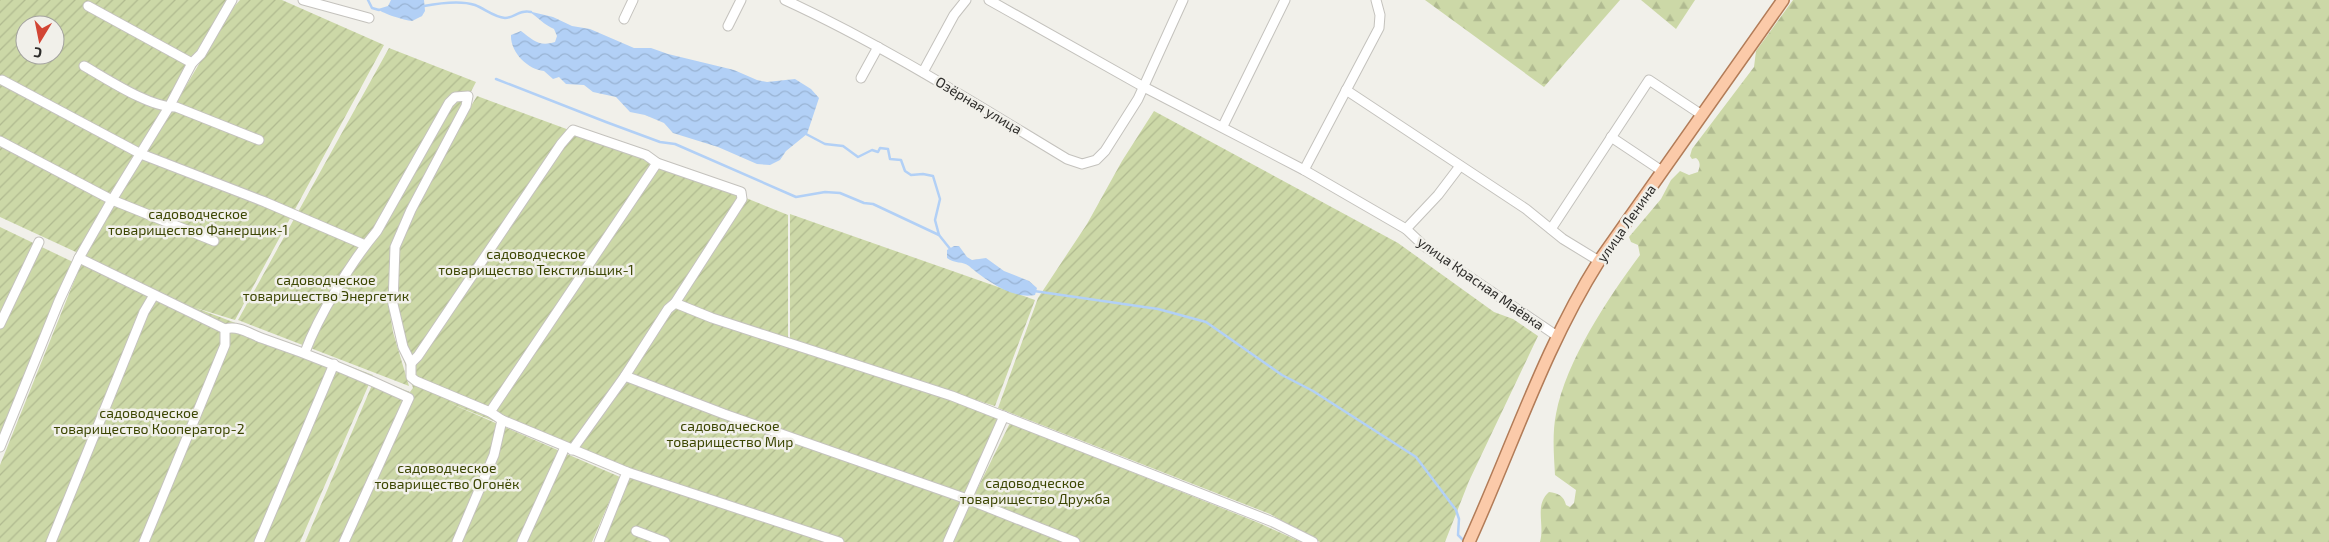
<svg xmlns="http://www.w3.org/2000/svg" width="2329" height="542" font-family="'Exo 2',sans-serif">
<defs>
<pattern id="forest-firs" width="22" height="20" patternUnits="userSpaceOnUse" patternTransform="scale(1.25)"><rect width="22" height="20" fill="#ccd8a7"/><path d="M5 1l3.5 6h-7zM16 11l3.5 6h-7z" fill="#b0ba90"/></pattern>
<pattern id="garden-furrows" width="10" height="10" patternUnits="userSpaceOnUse" patternTransform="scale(1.25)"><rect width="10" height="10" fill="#ccd8a7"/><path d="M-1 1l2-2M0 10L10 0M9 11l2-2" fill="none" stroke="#b0ba90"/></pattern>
<pattern id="water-waves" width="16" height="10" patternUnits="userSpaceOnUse" patternTransform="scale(1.25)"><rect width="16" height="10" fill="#b2d0f6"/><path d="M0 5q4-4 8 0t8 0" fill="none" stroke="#99b3d3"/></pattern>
</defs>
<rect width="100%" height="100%" fill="#f1f0ea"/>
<!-- forest -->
<g fill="url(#forest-firs)">
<polygon points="1425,0 1620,0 1544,87"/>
<polygon points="1641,0 1695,0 1676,29"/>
<path d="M1793,0H2329V542H1540C1545,524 1534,505 1549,492C1558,493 1564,496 1566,505L1570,507L1574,503L1576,490L1555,475C1554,456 1552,434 1556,414C1566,361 1608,298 1640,255L1638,245L1631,242L1629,237L1661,199L1671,180L1680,171L1689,175L1698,172C1700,166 1701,162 1696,158L1692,159L1690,156L1692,149L1754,67L1756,51Z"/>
</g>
<!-- garden -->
<g fill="url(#garden-furrows)" fill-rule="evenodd">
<path d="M0,0H228L78,253L0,217ZM25,25H55V55H25Z"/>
<polygon points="240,0 282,0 384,45 235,320 196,308 373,375 300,542 0,542 0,465 81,264 171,298 84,256 232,9"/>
<polygon points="389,48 476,82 410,209 477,96 746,195 722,230 746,198 788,215 788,340 790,340 790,214 1035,300 995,406 823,352 999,417 944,542 602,542 630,478 572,447 569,452 447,402 620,477 592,542 305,542 375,378 410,392 413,388 396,337 394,238 391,244 388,300 393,332 409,386 238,320"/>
<polygon points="1154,111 1398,243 1494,312 1513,319 1538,336 1469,481 1445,542 1320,542 1270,514 998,408 1038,298 1087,224 1122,161"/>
<polygon points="0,227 73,262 0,441"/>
<polygon points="1010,423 1259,523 1301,542 951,542"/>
</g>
<!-- water -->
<g fill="url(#water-waves)">
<path d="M391,0H424L425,11L422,16L412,21C404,20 383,14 378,9L388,6Z"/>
<path d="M528,11L553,17L572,26L590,29L634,48H651L668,54L734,70L757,80L767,82L795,79L811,89L819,98L807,134L786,151L780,160L770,165L757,164L718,147L673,133L664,123L645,115L630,112L616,97L593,92L584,85L566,84L559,77L553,79L544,71C528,70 510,52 511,35L521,31C533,40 539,47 555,42L557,36L554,29C544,25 538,17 528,11Z"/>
<path d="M954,246H959L967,257L972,260L986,258L1004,271L1029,281L1037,288L1035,295C1013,300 984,279 969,266C963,261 954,264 947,258V250Z"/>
</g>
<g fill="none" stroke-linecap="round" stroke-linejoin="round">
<!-- stream -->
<g stroke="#b2d0f6" stroke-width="2.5">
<polyline points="368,0 372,8 379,10"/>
<path d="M424,6C440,3 460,0 475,5C485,9 494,17 505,18C514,18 520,9 531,12"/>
<polyline points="496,79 606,122 660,142 675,144 796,197 825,192 840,193 864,203 873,204 939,235"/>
<polyline points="806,134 825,144 843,146 858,157 872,150 878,152 880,148 888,149 890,159 901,160 905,171 911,175 923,174 933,176 940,199 935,220 939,235 951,250"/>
<polyline points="1034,291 1158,309 1206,322 1282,375 1313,391 1416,457 1456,510 1459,519 1458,535 1463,540"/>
</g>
<!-- minor casing -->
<g stroke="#c4c2bd" stroke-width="11">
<g id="minor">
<polyline points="303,0 369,18"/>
<path d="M785,0C883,45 974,103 1067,159L1082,164L1096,160L1105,151L1138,99L1183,0"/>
<polyline points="989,0 1142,86 1304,170 1406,229 1424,246 1557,336"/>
<polyline points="88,6 192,63"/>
<polyline points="624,19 633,0"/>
<polyline points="728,26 741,0"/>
<path d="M84,66C107,79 150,108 176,107L259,140"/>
<polyline points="923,72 954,15 966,0"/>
<polyline points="861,78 878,47"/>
<polyline points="2,80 141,154 265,202 365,245"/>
<polyline points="1346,90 1526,209 1563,239 1599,261"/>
<polyline points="1223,126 1285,0"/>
<polyline points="1611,137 1662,171"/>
<polyline points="0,141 112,200 214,241"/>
<polyline points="1304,170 1379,28 1380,15 1376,0"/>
<polyline points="1406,229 1438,195 1460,166"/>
<polyline points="1551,229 1649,80 1702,115"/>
<path d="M79,258L225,329C240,325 251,335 264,339C314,356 362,376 409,398L344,542"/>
<polyline points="675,303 712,318 952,396 1273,522 1313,542"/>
<polyline points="0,324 39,242"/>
<path d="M305,352C319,315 351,262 377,231L449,103L455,97L468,96L466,106L411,210L395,247L393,304L403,347L411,363V377L416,381L490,412L502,420L627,472L839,542"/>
<polyline points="411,363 418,356 561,144 573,130 646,155 657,163 741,192 742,199 675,303 668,309 625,376 572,450"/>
<polyline points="625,376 724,414 967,499 1075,542"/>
<polyline points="490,412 657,163"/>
<polyline points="0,447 59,301 79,258 112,200 169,107 192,63 201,54 232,0"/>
<polyline points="636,531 665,542"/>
<polyline points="51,542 144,312 154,295"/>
<polyline points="144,542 225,345 225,329"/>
<polyline points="259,542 334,364"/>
<polyline points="457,542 494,455 502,420"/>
<polyline points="522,542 565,447"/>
<polyline points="599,542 627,472"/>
<polyline points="948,542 1004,416"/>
</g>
</g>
<!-- major casing -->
<g stroke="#b27c58" stroke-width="14">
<path id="major" d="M1469,542C1512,448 1544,348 1599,261L1783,0"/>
</g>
<!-- minor -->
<use href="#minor" stroke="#fff" stroke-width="9"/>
<!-- major -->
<use href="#major" stroke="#fbcaa9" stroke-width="11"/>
</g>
<g text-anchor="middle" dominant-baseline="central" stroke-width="5" stroke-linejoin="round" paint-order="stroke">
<!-- street labels -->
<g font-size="14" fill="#2e2d2b" stroke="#f1f0ea">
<text transform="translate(979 105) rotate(31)">Озёрная улица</text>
<text transform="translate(1626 223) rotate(-55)">улица Ленина</text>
<text transform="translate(1481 283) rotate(35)">улица Красная Маёвка</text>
</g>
<!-- park labels -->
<g font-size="14" fill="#3c4602" stroke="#f1f0ea">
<text x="198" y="213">садоводческое<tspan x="198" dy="16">товарищество Фанерщик-1</tspan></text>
<text x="536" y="253">садоводческое<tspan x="536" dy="16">товарищество Текстильщик-1</tspan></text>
<text x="326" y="279">садоводческое<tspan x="326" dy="16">товарищество Энергетик</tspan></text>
<text x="149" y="412">садоводческое<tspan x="149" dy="16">товарищество Кооператор-2</tspan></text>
<text x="730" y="425">садоводческое<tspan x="730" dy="16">товарищество Мир</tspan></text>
<text x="447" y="467">садоводческое<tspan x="447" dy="16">товарищество Огонёк</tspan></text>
<text x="1035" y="482">садоводческое<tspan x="1035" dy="16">товарищество Дружба</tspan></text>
</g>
</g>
<!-- north arrow -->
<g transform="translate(40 40) rotate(190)"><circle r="24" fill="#f1f0ea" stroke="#a3a29e"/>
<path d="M0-4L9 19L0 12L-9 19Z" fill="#d24534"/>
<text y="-8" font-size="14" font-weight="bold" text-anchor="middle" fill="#2e2d2b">С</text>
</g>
</svg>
